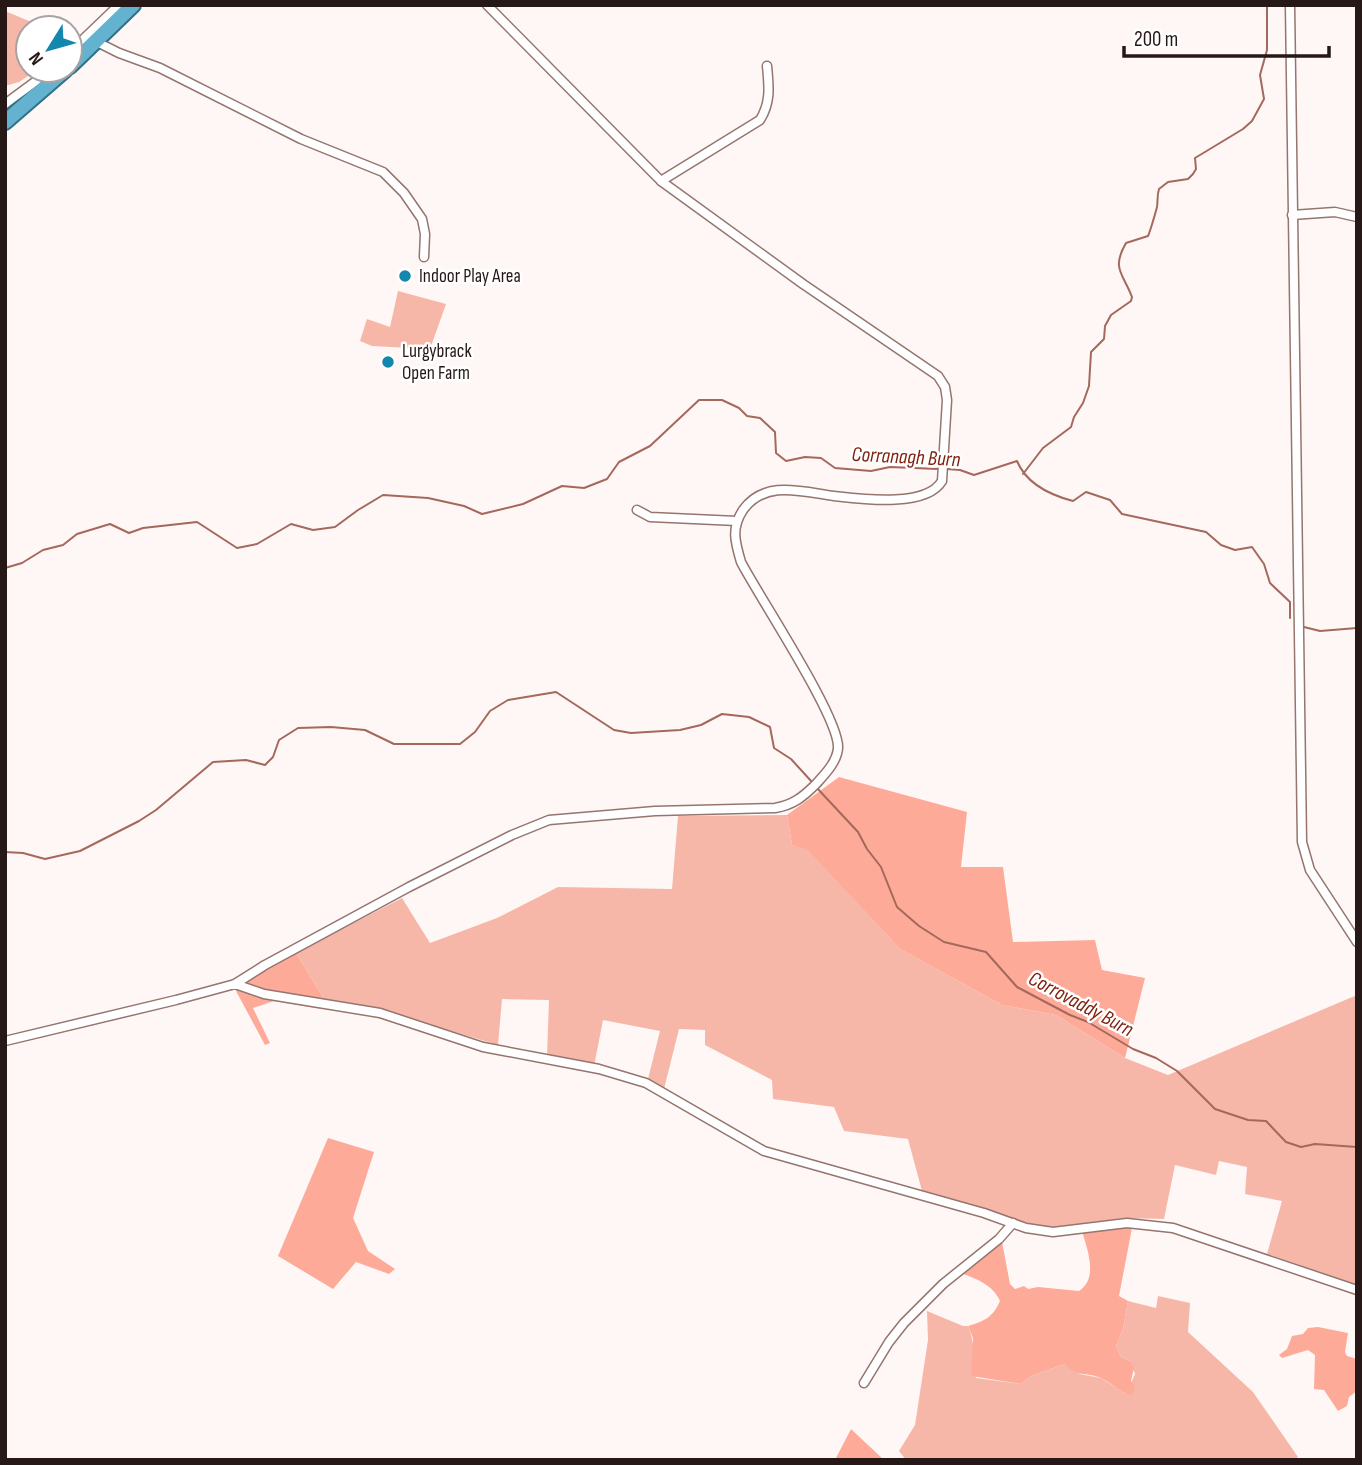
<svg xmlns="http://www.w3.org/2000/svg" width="1362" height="1465" font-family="'Sofia Sans Condensed',sans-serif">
<rect width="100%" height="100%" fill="#fff7f6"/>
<!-- green -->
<g fill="#f6b7a9">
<polygon points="5,11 46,28 28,28 28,70 37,70 19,82 5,86"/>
<polygon points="398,291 446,304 430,349 372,346 360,341 367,319 390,327"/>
<polygon points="787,815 792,845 807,848 900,949 1002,1005 1056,1015 1125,1058 1168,1075 1357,995 1357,1285 1267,1254 1282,1201 1245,1194 1247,1167 1219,1161 1216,1175 1175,1165 1164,1219 1124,1218 1055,1227 1035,1225 922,1191 908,1139 844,1131 834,1107 773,1099 772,1080 705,1045 705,1030 679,1029 664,1089 648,1079 660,1031 603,1020 594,1066 547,1056 549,1000 502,999 498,1045 375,1008 321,999 321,994 296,953 402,898 430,943 497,918 558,887 672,889 678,816"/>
<path d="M1158,1296L1190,1303L1188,1332L1253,1392L1298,1457L1294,1460H906L899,1451L915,1425L928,1340L927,1311L963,1326H968C976,1343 972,1360 976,1378L1021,1384L1031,1376L1065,1364L1080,1374L1101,1378L1126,1394L1135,1374L1130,1361L1121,1357L1116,1346L1123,1329L1128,1301L1156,1308Z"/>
</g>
<!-- forest -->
<g fill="#feaa98">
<polygon points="839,777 967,812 961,867 1003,867 1013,942 1095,940 1102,970 1145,978 1125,1058 1056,1015 1002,1005 900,949 807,849 792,845 787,815"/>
<polygon points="296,953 321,994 321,1009 274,1001 253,1008 270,1043 265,1045 236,991 245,981"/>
<polygon points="328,1138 374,1152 353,1218 368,1251 395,1269 389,1274 356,1262 333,1289 278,1256"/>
<path d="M1115,1227L1132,1228L1119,1296L1128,1301L1123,1329L1116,1346L1121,1357L1130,1361L1134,1368L1131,1381L1135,1386L1132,1395C1121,1394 1112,1383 1101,1378C1087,1372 1075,1377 1065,1364L1031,1376L1021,1384L971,1376L973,1338L968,1326C985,1321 993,1317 1000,1301C993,1285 977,1279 961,1273L1002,1242L1010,1284L1015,1289L1024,1286L1028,1289L1038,1287L1079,1291C1099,1278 1087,1249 1082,1231Z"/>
<polygon points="1318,1327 1348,1333 1345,1352 1347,1356 1357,1359 1357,1391 1349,1397 1347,1406 1338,1411 1324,1390 1314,1389 1315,1355 1308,1350 1282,1358 1279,1355 1287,1349 1292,1336 1303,1334 1308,1328"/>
<polygon points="851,1429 884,1460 835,1460"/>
</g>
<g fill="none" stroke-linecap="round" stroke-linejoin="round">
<!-- stream -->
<g stroke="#a5685c" stroke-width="2">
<path d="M947,469L960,470L974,475L1017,461C1026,483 1050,495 1073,501L1086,492L1110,500L1122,514L1206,532L1221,545L1235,550L1252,547L1264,564L1270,583L1290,602V618"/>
<path d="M1023,474L1043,448L1071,427L1074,417L1083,403L1089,386L1091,352L1104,339L1105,326L1111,315L1131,301L1132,297C1123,273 1111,269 1126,243L1148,236C1150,232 1156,211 1157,207C1158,200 1157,195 1159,189L1168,182L1188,179L1193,174L1196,169L1195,158L1243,129L1252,121L1264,99L1260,75L1267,50V5"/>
<polyline points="5,568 22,563 43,550 63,545 77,534 110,524 129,533 143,528 197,522 237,548 257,544 291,524 313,530 335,527 358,510 383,495 428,498 464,506 482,514 523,504 562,486 584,488 607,479 619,462 650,446 699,400 722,400 739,408 747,416 760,418 775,432 776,453 786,461 805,457 821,458 835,468 871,471 890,467 938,469"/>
<polyline points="1304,627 1320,631 1357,628"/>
<polyline points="816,787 858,832 867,849 881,867 897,907 919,926 944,942 986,952 1017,987 1070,1015 1088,1022 1133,1049 1156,1058 1177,1071 1215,1109 1248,1120 1266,1121 1286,1142 1301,1147 1315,1144 1357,1147"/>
<polyline points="5,852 23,853 45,859 80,851 139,821 156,810 213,762 246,760 265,765 273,757 279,740 298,728 331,727 365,730 394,744 460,744 475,732 490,711 508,700 556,692 614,730 631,733 680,730 701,725 722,714 749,717 770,727 774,748 791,759 812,782"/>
</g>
<!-- minor casing -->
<g stroke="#95756e" stroke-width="11">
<g id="minor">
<polyline points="1290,5 1302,842 1310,870 1357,942"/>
<polyline points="95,41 119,53 160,68 301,139 383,172 404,193 422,219 425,234 424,257"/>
<polyline points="70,52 119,5"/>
<polyline points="5,104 51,70"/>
<path d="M661,181L760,120C771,102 769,87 767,66"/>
<polyline points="1292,215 1335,212 1357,217"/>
<polyline points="637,510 650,517 737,521"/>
<path d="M235,984L265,965L409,887L512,835L549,820L655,811L775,808C793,805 803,797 816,784C825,774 837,762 838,748C840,718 759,597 741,562C735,542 731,528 743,510C765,479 803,492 834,496C861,499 926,508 942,481L947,400L945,387L938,376L803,284L661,181L487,5"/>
<polyline points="5,1041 176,1000 235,984 264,994 380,1013 483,1047 599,1069 646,1083 764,1151 984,1213 1026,1228 1053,1232 1127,1223 1173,1228 1357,1290"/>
<polyline points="864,1383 889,1342 904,1323 943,1284 999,1239 1013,1223"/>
</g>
</g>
<!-- trunk casing -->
<g stroke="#337088" stroke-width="18">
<g id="trunk">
<polyline points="70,66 133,5"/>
<polyline points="5,122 65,70"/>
</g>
</g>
<!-- minor -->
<use href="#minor" stroke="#fff" stroke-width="8"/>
<!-- trunk -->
<use href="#trunk" stroke="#62b2d0" stroke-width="14"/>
</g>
<!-- markers -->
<g fill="#1487ac" stroke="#fff" stroke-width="2.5">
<circle cx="405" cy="276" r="7"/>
<circle cx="388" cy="362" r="7"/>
</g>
<g text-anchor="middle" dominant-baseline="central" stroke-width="5" stroke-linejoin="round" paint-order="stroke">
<!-- poi labels -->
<g font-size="19" fill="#251816" stroke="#fff" text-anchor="start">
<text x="419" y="276">Indoor Play Area</text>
<text x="402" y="351">Lurgybrack<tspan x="402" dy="22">Open Farm</tspan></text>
</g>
<!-- water labels -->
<g font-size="21" font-style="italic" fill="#812110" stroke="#fff">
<text transform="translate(906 457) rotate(3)">Corranagh Burn</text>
<text transform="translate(1081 1004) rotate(28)">Corrovaddy Burn</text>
</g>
</g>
<!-- border -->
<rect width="1362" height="1465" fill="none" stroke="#251816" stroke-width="14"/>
<!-- north arrow -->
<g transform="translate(49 49) rotate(233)"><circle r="33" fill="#ffffff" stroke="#a8a3a2" stroke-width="2"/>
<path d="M0-5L12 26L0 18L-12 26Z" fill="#1487ac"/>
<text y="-10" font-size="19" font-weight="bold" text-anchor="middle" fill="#251816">N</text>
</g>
<!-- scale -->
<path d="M1124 46v10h205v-10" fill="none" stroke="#251816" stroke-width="3.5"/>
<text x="1134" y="46" font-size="21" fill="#251816" stroke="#ffffff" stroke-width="5" paint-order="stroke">200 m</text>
</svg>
